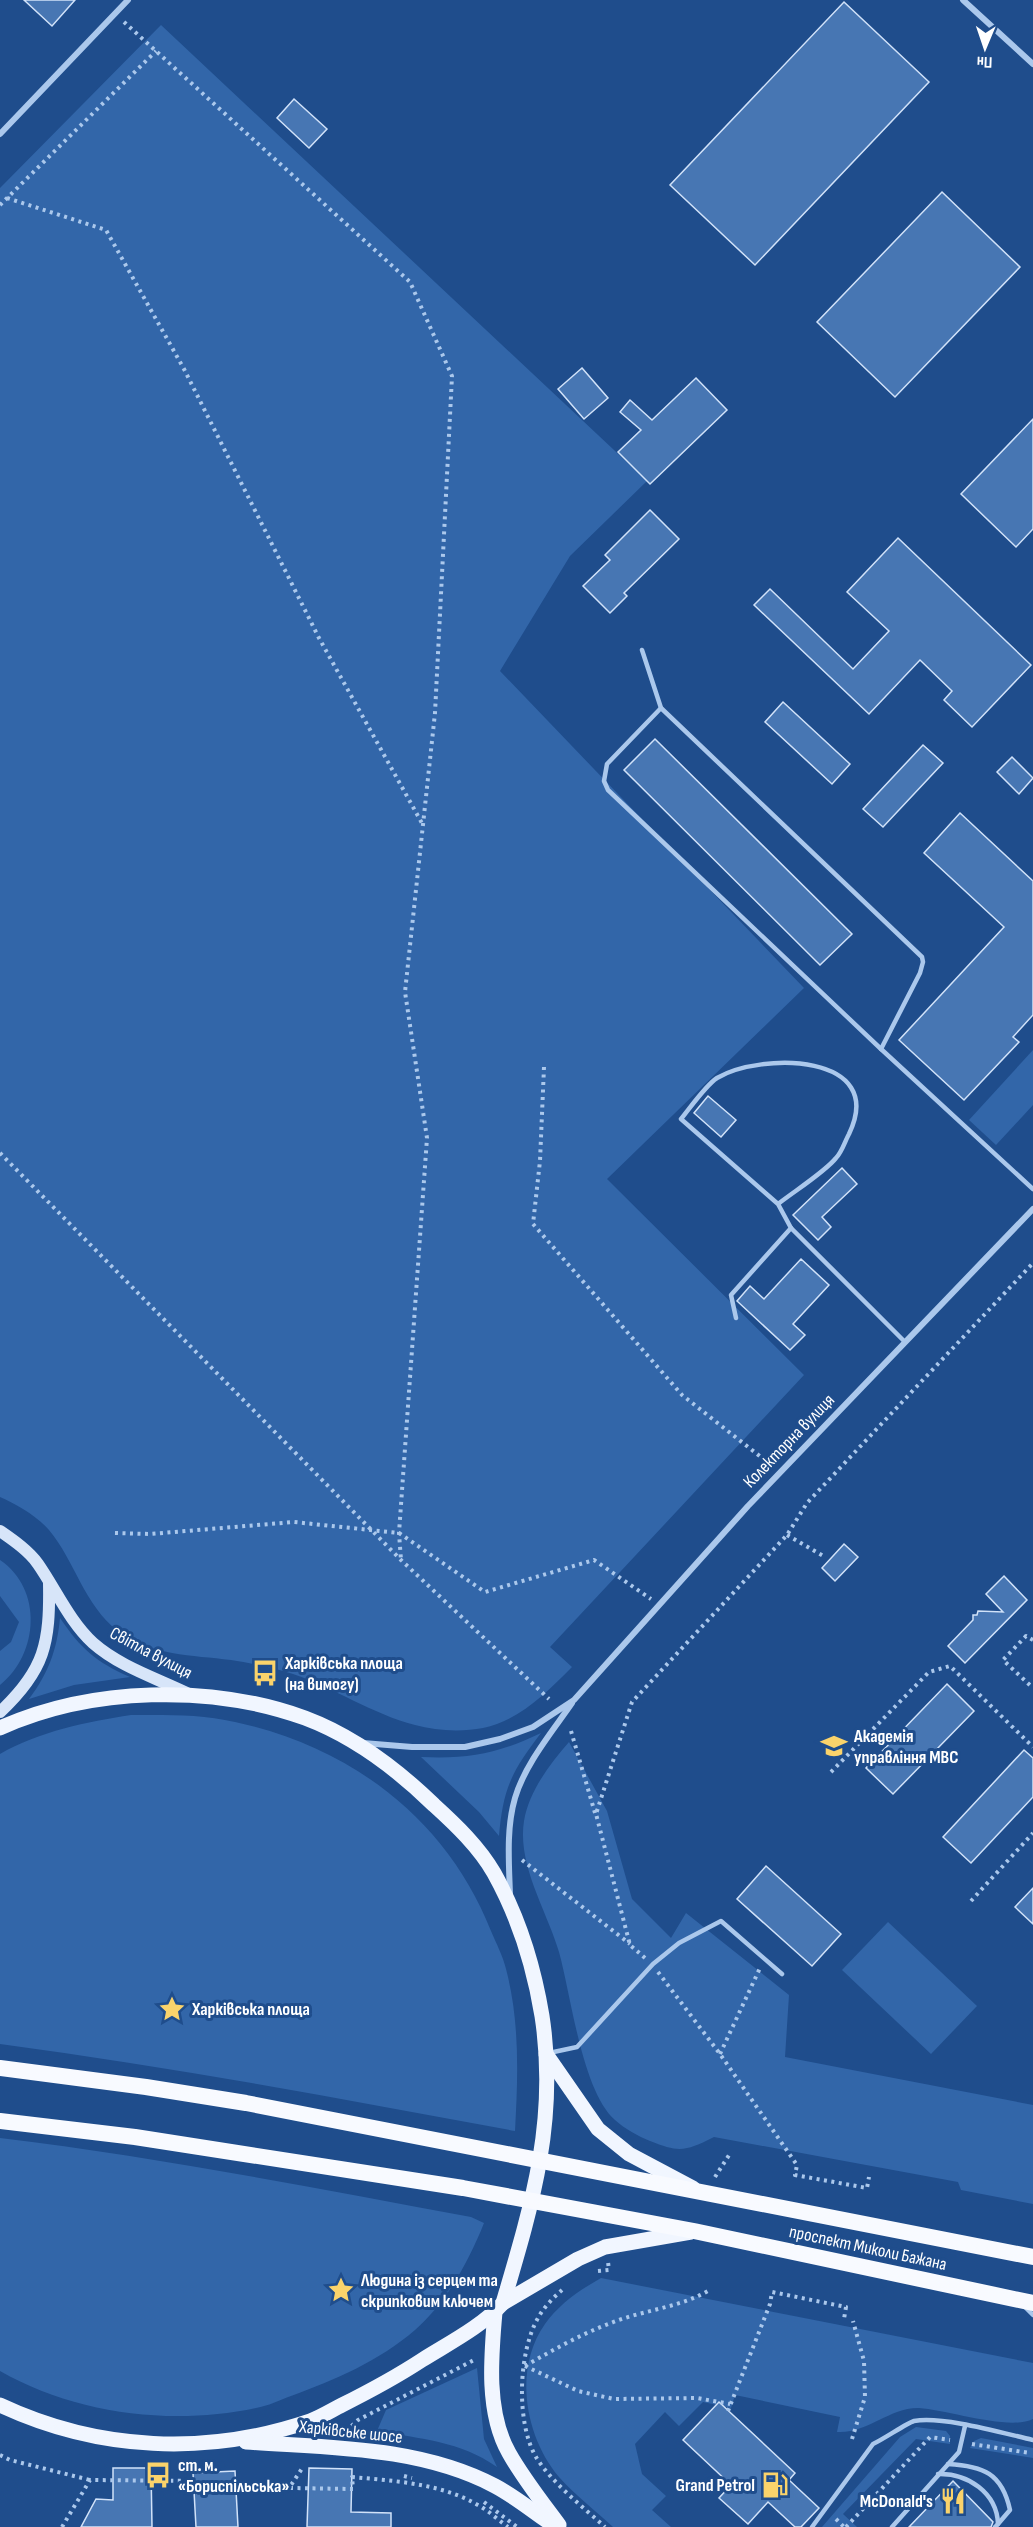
<svg xmlns="http://www.w3.org/2000/svg" width="1033" height="2527" font-family="'Sofia Sans Condensed',sans-serif">
<rect width="100%" height="100%" fill="#1f4d8c"/>
<!-- green -->
<g fill="#3266a9">
<path d="M161,25L647,481L570,556L500,671L804,988L607,1179L804,1375L550,1647L572,1667C546,1693 520,1720 483,1728C462,1732 436,1731 415,1725C372,1714 335,1688 293,1674C274,1668 251,1663 231,1660C192,1655 151,1656 118,1631C84,1605 75,1561 49,1530C37,1516 16,1504 0,1497V188Z"/>
<polygon points="1033,1050 1033,1105 996,1145 969,1120"/>
<path d="M0,1560C43,1589 39,1654 0,1685V1651L11,1642L19,1622L0,1596Z"/>
<path d="M60,1618C81,1649 96,1662 130,1677L74,1685L29,1699C48,1674 57,1650 60,1618Z"/>
<path d="M131,1715C166,1715 201,1714 235,1722C351,1747 447,1819 491,1931C496,1943 503,1956 506,1969C520,2022 518,2077 515,2131C343,2099 173,2067 0,2044V1754C40,1731 87,1722 131,1715Z"/>
<path d="M541,1733C512,1771 503,1788 499,1836L479,1812L421,1757C469,1759 497,1754 541,1733Z"/>
<path d="M569,1742L607,1811L632,1899L671,1938L686,1913L789,1995L785,2057L1033,2105V2204L961,2190L958,2182L714,2137C686,2151 680,2153 650,2141C638,2136 625,2129 615,2120C582,2091 571,1995 559,1952C547,1911 517,1865 524,1821C529,1791 550,1764 569,1742Z"/>
<polygon points="888,1922 977,2006 931,2054 842,1970"/>
<path d="M0,2138C158,2157 315,2188 471,2217L484,2223C469,2261 446,2303 415,2330C379,2361 335,2380 291,2396C280,2400 268,2406 256,2408C171,2426 75,2414 0,2371Z"/>
<path d="M601,2278L1033,2363V2419C1010,2431 948,2410 919,2408C890,2407 867,2434 837,2432L840,2417L735,2395L731,2408L703,2402L679,2426L665,2412L635,2444L642,2474L666,2496L652,2510L671,2527H613C596,2511 575,2495 559,2477C525,2437 513,2369 545,2324C560,2303 580,2290 601,2278Z"/>
<path d="M477,2368L484,2439L497,2467C460,2441 421,2439 377,2431L386,2410Z"/>
<polygon points="916,2427 946,2431 950,2436 950,2444 916,2439 843,2514 857,2527 822,2527 900,2437"/>
<polygon points="981,2438 1033,2448 1033,2458 970,2448 974,2441"/>
</g>
<!-- building -->
<g fill="#4776b3" stroke="#d1e2f9" stroke-width="1.5">
<polygon points="24,0 75,0 52,26"/>
<polygon points="844,2 929,82 755,265 670,185"/>
<polygon points="294,99 327,129 309,148 277,118"/>
<polygon points="942,192 1020,267 895,397 817,322"/>
<polygon points="582,368 608,398 584,419 558,389"/>
<polygon points="696,378 727,410 650,484 618,452 641,430 620,412 630,400 652,420"/>
<polygon points="1033,419 1033,529 1016,547 961,494"/>
<polygon points="650,510 679,539 624,593 627,596 610,613 583,586 610,560 605,555"/>
<polygon points="898,538 1031,665 972,727 944,700 952,691 920,660 869,714 754,605 770,589 853,669 889,631 847,592"/>
<polygon points="783,702 850,764 832,784 765,722"/>
<polygon points="655,739 852,934 820,965 624,770"/>
<polygon points="923,745 943,763 883,827 863,809"/>
<polygon points="1012,757 1033,778 1019,794 997,772"/>
<polygon points="960,813 1033,881 1033,1015 1013,1037 1019,1042 964,1100 899,1040 1004,927 924,853"/>
<polygon points="708,1096 736,1120 721,1137 694,1113"/>
<polygon points="842,1168 857,1184 822,1217 831,1227 818,1240 793,1215"/>
<polygon points="801,1259 829,1285 793,1324 805,1335 790,1350 737,1301 750,1286 764,1299"/>
<polygon points="844,1544 858,1557 835,1581 822,1568"/>
<polygon points="1004,1576 1027,1600 965,1663 948,1646 973,1620 973,1615 977,1615 978,1611 1003,1612 986,1594"/>
<polygon points="947,1684 974,1711 893,1794 866,1768"/>
<polygon points="1024,1750 1033,1758 1033,1797 971,1863 943,1837"/>
<polygon points="766,1866 841,1934 812,1966 737,1899"/>
<polygon points="1033,1888 1033,1924 1015,1907"/>
<polygon points="719,2402 795,2473 789,2480 819,2508 801,2527 795,2527 768,2502 748,2524 719,2498 731,2485 683,2440"/>
<polygon points="113,2468 151,2468 152,2527 81,2527 96,2499 113,2500"/>
<polygon points="309,2468 352,2469 351,2512 391,2513 391,2527 307,2527"/>
<polygon points="235,2471 238,2527 196,2527 193,2473"/>
<polygon points="953,2481 993,2522 991,2527 909,2527"/>
</g>
<g fill="none" stroke-linecap="round" stroke-linejoin="round">
<!-- path -->
<g stroke="#abc8ec" stroke-width="4" stroke-dasharray="3 4.5" stroke-linecap="butt">
<polyline points="124,22 410,282 452,376 435,713 405,992 427,1138 399,1533 401,1560"/>
<polyline points="7,198 106,230 184,369 319,638 423,825"/>
<polyline points="0,205 156,51"/>
<polyline points="544,1067 540,1161 533,1224 682,1395 771,1465"/>
<polyline points="0,1153 401,1560 549,1699"/>
<polyline points="115,1533 150,1534 294,1522 399,1533 485,1592 594,1560 651,1599"/>
<polyline points="787,1535 825,1557"/>
<polyline points="1033,1640 1026,1636 1003,1660 1033,1688"/>
<polyline points="571,1731 595,1813"/>
<polyline points="831,1772 929,1672 950,1666 1033,1747"/>
<polyline points="522,1860 630,1944"/>
<polyline points="971,1901 1033,1833"/>
<polyline points="645,1958 630,1945 596,1814 632,1702 787,1535 807,1503 1033,1263"/>
<polyline points="658,1972 720,2054 797,2165 795,2175 867,2188 869,2177"/>
<polyline points="720,2054 760,1968"/>
<polyline points="715,2177 731,2152"/>
<polyline points="598,2271 609,2270 608,2262"/>
<path d="M562,2290C553,2298 544,2307 538,2318C518,2353 516,2423 536,2457C551,2482 583,2507 605,2527"/>
<polyline points="525,2366 578,2391 614,2399 697,2398 730,2404"/>
<path d="M525,2366C553,2350 581,2334 611,2323C643,2310 678,2308 708,2291"/>
<polyline points="728,2411 770,2304 772,2292 846,2307 844,2319"/>
<polyline points="346,2431 358,2420 474,2360"/>
<polyline points="852,2439 865,2397 864,2361 853,2321"/>
<polyline points="972,2444 1030,2453"/>
<polyline points="0,2455 10,2460 90,2480"/>
<polyline points="404,2476 412,2478"/>
<path d="M290,2488L353,2489L352,2477C394,2481 440,2483 478,2505C489,2511 498,2520 508,2527"/>
<polyline points="484,2502 517,2527"/>
<polyline points="836,2519 844,2527"/>
<polyline points="62,2527 90,2480 194,2481 194,2493 289,2488 303,2467"/>
<polyline points="846,2527 930,2437 950,2440"/>
</g>
<!-- service -->
<g stroke="#abc8ec" stroke-width="4.5">
<polyline points="642,650 661,708 922,957 923,962 920,973 881,1049 1033,1189"/>
<polyline points="661,708 607,764 604,781 608,790 881,1049"/>
<path d="M778,1204C793,1192 825,1172 836,1158C842,1152 845,1141 849,1134C888,1053 761,1052 717,1078C706,1085 690,1108 681,1119L778,1204L791,1228L905,1342"/>
<polyline points="736,1318 731,1295 791,1228"/>
<polyline points="549,2053 577,2047 653,1964 679,1943 721,1921 782,1974"/>
<polyline points="1025,2307 1033,2315"/>
<path d="M948,2464C983,2466 1002,2473 1010,2510L998,2524"/>
<path d="M938,2474C968,2473 997,2493 998,2524L995,2527"/>
<path d="M812,2527L873,2444C884,2439 907,2423 914,2421C944,2416 1002,2433 1033,2440"/>
<polyline points="892,2527 959,2452 965,2426"/>
</g>
<!-- minor -->
<g stroke="#abc8ec" stroke-width="6">
<polyline points="963,0 1033,64"/>
<polyline points="0,134 128,0"/>
<polyline points="363,1743 412,1747 465,1747 500,1739 533,1727 574,1700 748,1506 1033,1209"/>
<path d="M510,1895C509,1863 506,1829 515,1798C525,1764 552,1732 572,1703"/>
</g>
<!-- secondary -->
<g stroke="#d7e5f9" stroke-width="12">
<path d="M0,1531C13,1540 29,1551 38,1564C56,1590 70,1622 93,1643C120,1667 159,1679 191,1695"/>
<path d="M0,1712C45,1670 50,1643 49,1583"/>
</g>
<!-- primary -->
<g stroke="#f1f6ff" stroke-width="15">
<path d="M0,1728C91,1687 211,1684 305,1718C353,1736 398,1770 434,1805C456,1825 479,1847 494,1873C518,1916 534,1967 542,2016C558,2120 532,2205 503,2303C481,2327 449,2343 422,2360C396,2377 370,2391 342,2405C332,2410 321,2417 310,2421C207,2456 98,2451 0,2405"/>
<polyline points="546,2054 598,2129 629,2154 693,2188"/>
<polyline points="503,2303 578,2259 605,2247 691,2232"/>
<path d="M495,2312C491,2357 486,2413 509,2453C523,2478 542,2502 559,2525"/>
<path d="M246,2442C329,2448 419,2446 495,2486C516,2497 536,2514 556,2527"/>
</g>
<!-- trunk -->
<g stroke="#f8faff" stroke-width="16">
<polyline points="0,2068 146,2087 246,2103 1033,2257"/>
<polyline points="0,2121 135,2137 463,2188 694,2231 1033,2303"/>
</g>
</g>
<!-- icons -->
<defs>
<g id="bus-bare" transform="scale(2.07)"><path d="M-5-6H5V4H4V6H2V4H-2V6H-4V4H-5ZM-3.5-4V0h7V-4ZM-3.5 1.2v1.5H-2V1.2ZM2 1.2v1.5H3.5V1.2Z" fill="#fad36b" stroke="#1f4d8c" stroke-width="2.5" paint-order="stroke"/></g>
<g id="university-bare" transform="scale(2.07)"><path d="M0-5L7-2L0 1L-7-2ZM-4 1L0 2.5L4 1V4Q0 6-4 4Z" fill="#fad36b" stroke="#1f4d8c" stroke-width="2.5" paint-order="stroke"/></g>
<g id="sight-bare" transform="scale(2.07)"><path d="M0-6L1.8-2.2L6-1.7L2.9 1.2L3.7 5.4L0 3.3L-3.7 5.4L-2.9 1.2L-6-1.7L-1.8-2.2Z" fill="#fad36b" stroke="#1f4d8c" stroke-width="2.5" paint-order="stroke"/></g>
<g id="fuel-bare" transform="scale(2.07)"><path d="M-5.5-6h7V0h2V4h1.3V-2.5L3-4.5l.8-.8L6-3V5H2.5V1h-1V6h-7ZM-4.2-4.7v3.2H.2V-4.7Z" fill="#fad36b" stroke="#1f4d8c" stroke-width="2.5" paint-order="stroke"/></g>
<g id="restaurant-bare" transform="scale(2.07)"><path d="M-5-6h1v4h1v-4h1v4h1v-4h1v5L-1.5 .5V6h-2V.5L-5-1ZM5-6V6H3V1.5H1.5Q1.5-4 5-6Z" fill="#fad36b" stroke="#1f4d8c" stroke-width="2.5" paint-order="stroke"/></g>
</defs>
<g fill-rule="evenodd">
<use href="#bus-bare" x="265" y="1673"/>
<use href="#university-bare" x="834" y="1746"/>
<use href="#sight-bare" x="172" y="2009"/>
<use href="#sight-bare" x="341" y="2290"/>
<use href="#bus-bare" x="158" y="2475"/>
<use href="#fuel-bare" x="775" y="2485"/>
<use href="#restaurant-bare" x="953" y="2501"/>
</g>
<g text-anchor="middle" dominant-baseline="central" stroke-width="6" stroke-linejoin="round" paint-order="stroke">
<!-- street labels -->
<g font-size="18" fill="#fff" stroke="#1f4d8c">
<text transform="translate(789 1441) rotate(-46)">Колекторна вулиця</text>
<text transform="translate(151 1653) rotate(28)">Світла вулиця</text>
<text transform="translate(868 2248) rotate(12)">проспект Миколи Бажана</text>
<text transform="translate(351 2432) rotate(6)">Харківське шосе</text>
</g>
<!-- poi labels -->
<g font-size="18" font-weight="bold" fill="#fff" stroke="#1f4d8c" text-anchor="start">
<text x="285" y="1663">Харківська площа<tspan x="285" dy="21">(на вимогу)</tspan></text>
<text x="854" y="1736">Академія<tspan x="854" dy="21">управління МВС</tspan></text>
<text x="192" y="2009">Харківська площа</text>
<text x="361" y="2280">Людина із серцем та<tspan x="361" dy="21">скрипковим ключем</tspan></text>
<text x="178" y="2465">ст. м.<tspan x="178" dy="21">«Бориспільська»</tspan></text>
<text x="755" y="2485" text-anchor="end">Grand Petrol</text>
<text x="933" y="2501" text-anchor="end">McDonald's</text>
</g>
</g>
<!-- north arrow -->
<g transform="translate(985 48) rotate(182)" stroke="#1f4d8c" stroke-width="4.5" paint-order="stroke">
<path d="M0-4.5L10 22L0 15L-10 22Z" fill="#ffffff"/>
<text y="-9" font-size="16" font-weight="bold" text-anchor="middle" fill="#ffffff">Пн</text>
</g>
</svg>
